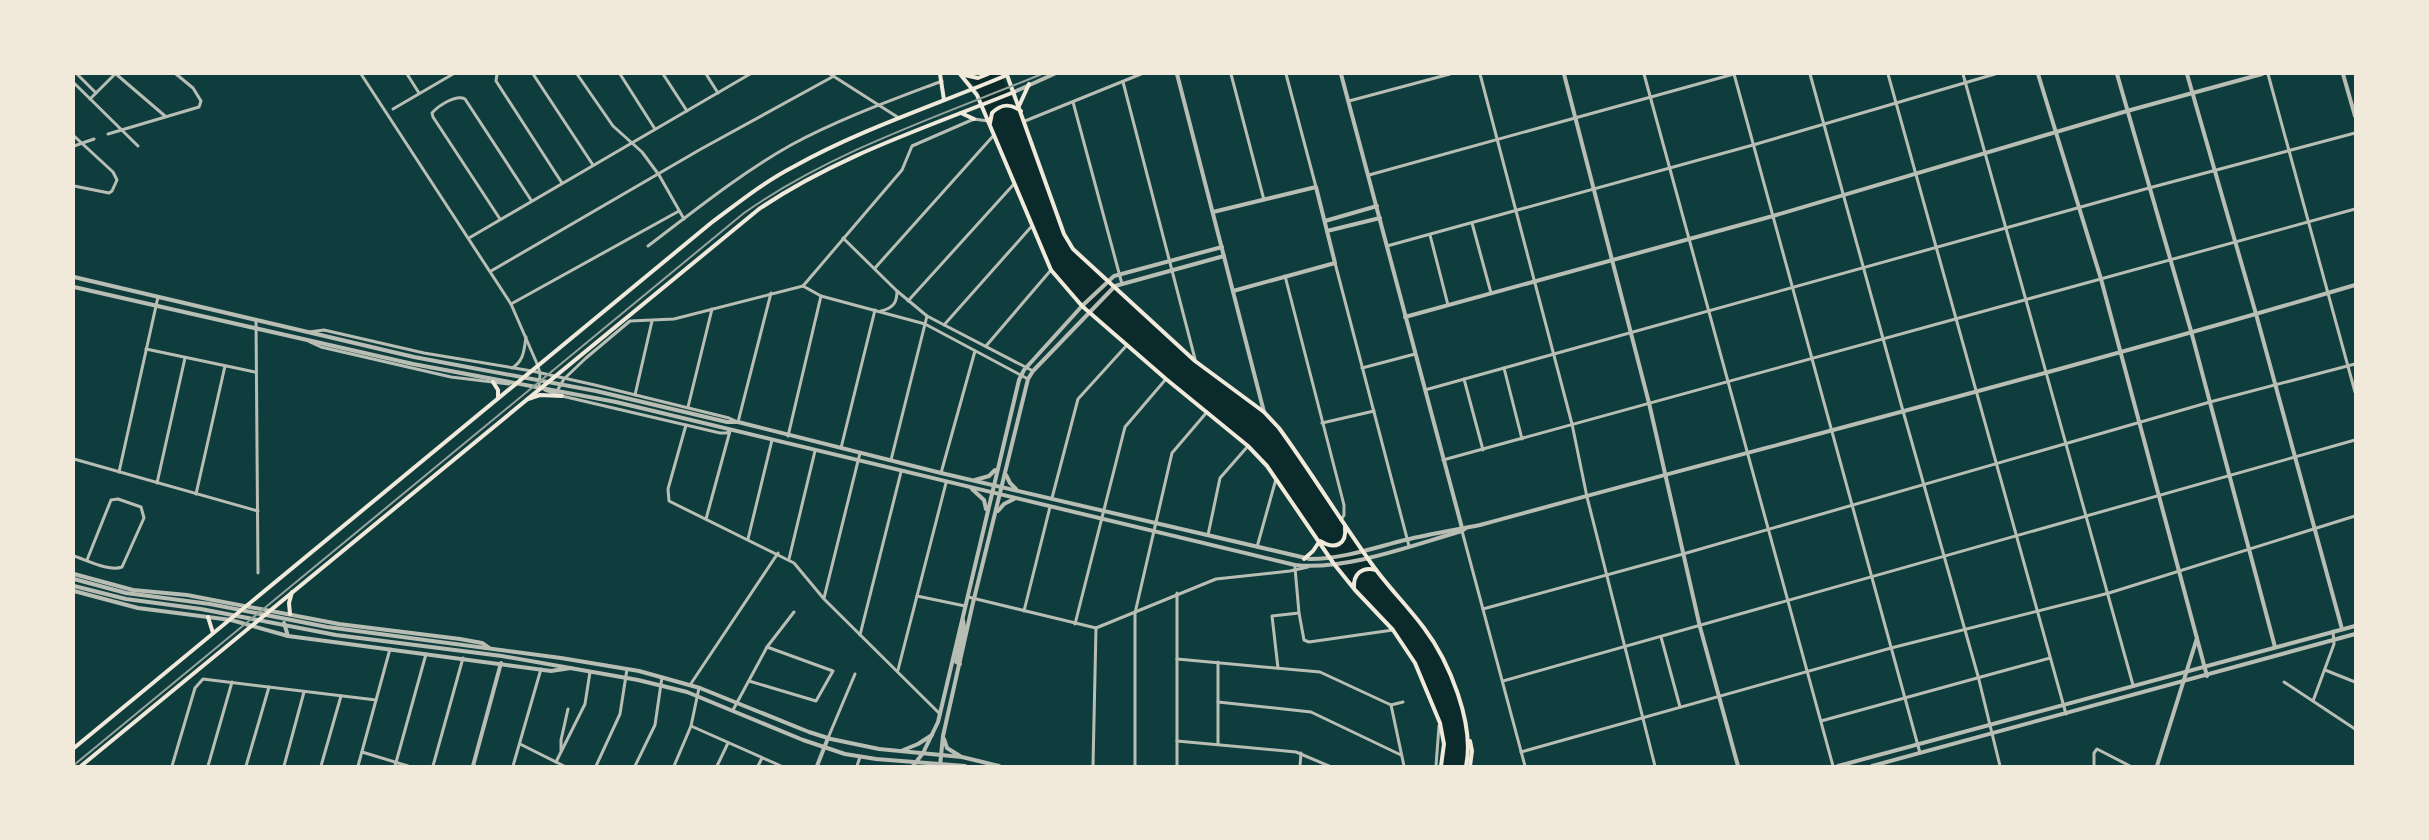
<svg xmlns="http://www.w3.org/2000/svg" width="2429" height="840" font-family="'Open Sans',sans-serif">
<rect width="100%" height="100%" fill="#0f3d3e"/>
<!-- water -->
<polygon fill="#0a2a2b" points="961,74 1000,74 1025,121 1064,234 1073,249 1195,361 1264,412 1279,428 1376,570 1433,642 1457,692 1468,738 1466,766 1441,766 1443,735 1422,677 1393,630 1355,590 1276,478 1248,445 1166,379 1082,306 1051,270 990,125 977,87"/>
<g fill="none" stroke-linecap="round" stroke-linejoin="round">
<!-- minor -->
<g stroke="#b8beb3" stroke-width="3">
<polyline points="77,74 96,93"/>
<polyline points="116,74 165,116"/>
<polyline points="361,74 511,304 538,366 540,374 539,388"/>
<polyline points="407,74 419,93"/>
<polyline points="497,74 496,81 562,183"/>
<polyline points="533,74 593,165"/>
<polyline points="577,74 613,126 642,152 659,175 684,219"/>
<polyline points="620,74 655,129"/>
<polyline points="663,74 687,111"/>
<polyline points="706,74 718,93"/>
<polyline points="830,74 899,118"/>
<polyline points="1231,74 1264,200"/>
<polyline points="1286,74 1316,187"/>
<polyline points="1480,74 1572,424 1587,497 1655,766"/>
<polyline points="1644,74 1833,766"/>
<polyline points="1734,74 1920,753"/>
<polyline points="1810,74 1903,411 1978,676 2000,766"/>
<polyline points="1888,74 2066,714"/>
<polyline points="1963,74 2133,685"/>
<polyline points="2268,74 2355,392"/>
<polyline points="1123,82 1195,359"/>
<polyline points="74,83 138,146"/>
<polyline points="90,99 115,74"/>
<polyline points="1349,101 1450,74"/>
<polyline points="1073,102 1122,284"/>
<polyline points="393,109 453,74"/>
<polyline points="1025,121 1141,74"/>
<polyline points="108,134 199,107 201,101 193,88 176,74"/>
<polyline points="74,136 113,172 117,180 112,191 109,193 74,186"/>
<polyline points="74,146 94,139"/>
<polyline points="1369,175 1734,74"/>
<path d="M500,219L433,117L432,113C438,106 456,94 465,99L531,200"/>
<polyline points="1472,223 1491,293"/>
<polyline points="1430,235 1448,305"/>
<polyline points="469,238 750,74"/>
<polyline points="843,238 897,291 927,316 1033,371"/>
<path d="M648,246C694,211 741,173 791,145C839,119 892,100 942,81"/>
<polyline points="1387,246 1753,145 1995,74"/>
<polyline points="1335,263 1409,546"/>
<polyline points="875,268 994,135"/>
<polyline points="491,271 701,149 834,76"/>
<polyline points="1285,276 1344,505 1344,515 1341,520"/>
<polyline points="803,286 821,296 925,324 1028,379"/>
<polyline points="908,301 1014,184"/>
<polyline points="511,304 679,211"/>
<path d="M881,311C893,308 897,303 897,291"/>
<polyline points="256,320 258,573"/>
<polyline points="944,325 1031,227"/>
<polyline points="309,332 324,330 424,353 532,371 595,385 729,418 738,422 771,293"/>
<polyline points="310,342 321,347 451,377 509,384"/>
<polyline points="986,346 1051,270"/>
<polyline points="146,349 255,372"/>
<path d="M512,368C524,361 524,350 526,337"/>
<polyline points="1362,368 1415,354"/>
<polyline points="1504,368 1522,439"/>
<polyline points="1464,379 1483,450"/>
<polyline points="545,390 562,396 720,433 727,433 730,430"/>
<polyline points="1425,390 2149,188 2355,133"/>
<polyline points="557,391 564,379 586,358 630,321 674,319 803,286 902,170 912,146 974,119 988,121"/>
<polyline points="635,395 652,321"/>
<polyline points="688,407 712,309"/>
<polyline points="1322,423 1374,411"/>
<polyline points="686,425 668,489 669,501 794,563 824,599 940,714"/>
<polyline points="788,436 821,296"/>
<polyline points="841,448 875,310"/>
<polyline points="74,459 258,511"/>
<polyline points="891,460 927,316"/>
<polyline points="1443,460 2355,209"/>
<polyline points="119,472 158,297"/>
<polyline points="941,473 975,351"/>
<polyline points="157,483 185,358"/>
<polyline points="196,494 225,366"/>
<polyline points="1052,498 1078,399 1127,345"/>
<polyline points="706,519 730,431"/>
<polyline points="1462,531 1525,766"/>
<polyline points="1208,535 1220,478 1248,446"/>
<polyline points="748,539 772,440"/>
<polyline points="1257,547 1276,479"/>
<path d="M74,556C87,560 109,572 122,567L144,518L141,507L118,499L111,500L87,560"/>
<polyline points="789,559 815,451"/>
<polyline points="1295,568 1299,613 1304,640 1309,642 1393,630"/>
<polyline points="1177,593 1177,766"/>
<polyline points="917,596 965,606"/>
<polyline points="968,597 1096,628"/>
<polyline points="824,598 860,453"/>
<polyline points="1483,609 1683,554 2210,402 2355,364"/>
<polyline points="1024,611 1050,507"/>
<polyline points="1075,624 1125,427 1166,379"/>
<polyline points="1096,628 1216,579 1290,571 1308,567"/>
<polyline points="860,635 901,472"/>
<polyline points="1661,637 1680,707"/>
<polyline points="1177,659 1320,672 1391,705"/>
<polyline points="1278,668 1272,616 1299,613"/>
<polyline points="898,670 946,483"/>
<polyline points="2325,670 2355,682"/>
<polyline points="749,681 816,701 833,671 767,647"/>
<polyline points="1503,681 2355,440"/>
<polyline points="2284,682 2355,729"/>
<polyline points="690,685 778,553"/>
<polyline points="2313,701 2334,644 2333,631"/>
<polyline points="1218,702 1311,712 1401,755"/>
<polyline points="1391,705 1404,766"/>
<polyline points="1391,705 1403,702"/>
<polyline points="733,710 767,647 794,612"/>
<polyline points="1821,721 2050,658"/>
<polyline points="691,726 781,766"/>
<polyline points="828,738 855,674"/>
<polyline points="1177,741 1296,752 1329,766"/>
<polyline points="520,744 564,766"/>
<polyline points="1218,744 1218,662"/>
<polyline points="561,750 561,740 568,709"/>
<polyline points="362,752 408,766"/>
<polyline points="1521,752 1891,648 2109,593 2355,516"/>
<polyline points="556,762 585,704 590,672"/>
<polyline points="172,766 195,688 203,679 376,700"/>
<polyline points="208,766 232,682"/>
<polyline points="246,766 269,687"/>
<polyline points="284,766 304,692"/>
<polyline points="321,766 341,696"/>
<polyline points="358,766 390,649"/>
<polyline points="395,766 426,654"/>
<polyline points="433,766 463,658"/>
<polyline points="513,766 541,669"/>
<polyline points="596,766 620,714 627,669"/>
<polyline points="635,766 655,725 662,677"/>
<polyline points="674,766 691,726 699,688"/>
<polyline points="717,766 728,743"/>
<polyline points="758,766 762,758"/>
<polyline points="857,766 860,757"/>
<polyline points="1093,766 1096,628"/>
<polyline points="1135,766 1135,613 1172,453 1207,412"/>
<polyline points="1300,766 1301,753"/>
<polyline points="1436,766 1439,726"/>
<polyline points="2094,766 2094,753 2097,749 2130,766"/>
</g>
<!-- tertiary -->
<g stroke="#b8beb3" stroke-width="4">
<polyline points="1177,74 1264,412"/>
<polyline points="1341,74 1462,528"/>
<polyline points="1564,74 1649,403 1700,627 1738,766"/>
<polyline points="2038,74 2101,279 2207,676"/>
<polyline points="2117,74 2191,331 2275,647"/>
<polyline points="2187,74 2256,314 2342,629"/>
<polyline points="2343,74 2355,116"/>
<polyline points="1014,92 1054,74"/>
<polyline points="1213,212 1316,187 1335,263 1233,291"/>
<polyline points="1325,221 1377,206"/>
<polyline points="1327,231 1380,218"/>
<path d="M74,277L414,357L596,391L727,422H738L941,473L1310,559C1342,559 1373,548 1405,540C1430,534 1455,530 1480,525C1772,445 2065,371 2355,285"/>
<path d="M74,287L413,364L616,402L1295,565C1345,571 1413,545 1462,531L1466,528"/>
<polyline points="1405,317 1773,216 2127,111 2262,74"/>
<polyline points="1006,475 1010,483 1016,489"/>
<polyline points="975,480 989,476 995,470"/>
<polyline points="972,489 984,500 986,509"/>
<polyline points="998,511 1004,504 1014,499"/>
<polyline points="74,574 133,590 187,595 339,624 460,639 482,643 489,648"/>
<polyline points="74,579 126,593 210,604 327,627 561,658 639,671 700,688 809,732 831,739 879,749 962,757 999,766"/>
<polyline points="74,586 126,599 201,609 336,635 502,656 638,680 687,692 803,740 845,754 876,759 965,766"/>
<polyline points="74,591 138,608 231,620 288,636 551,671 571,668"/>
<polyline points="284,623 288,636"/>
<polyline points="960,664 956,662 964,627 963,620"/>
<polyline points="944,739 947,748 960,756"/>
<polyline points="901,751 918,744 932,735"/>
<polyline points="473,766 501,663"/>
<polyline points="817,766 828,738"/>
<polyline points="913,766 923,753 938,722 1019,380 1024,370 1082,306 1114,276 1222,247"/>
<polyline points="940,766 943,736 972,607 1028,379 1033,371 1115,286 1224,256"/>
<polyline points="1838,766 2355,626"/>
<polyline points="1872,766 2355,634"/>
<polyline points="2157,766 2197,638"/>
</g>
<!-- secondary -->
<g stroke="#f1e9da" stroke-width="4">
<polyline points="940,74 944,100"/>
<polyline points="960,74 977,95 1051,270 1082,306 1166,379 1248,446 1267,466 1334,564 1355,590 1393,630 1415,663 1440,723 1444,744 1441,766"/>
<polyline points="964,75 978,78 988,74"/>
<path d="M1007,75L1064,234L1073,249L1195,361L1264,412L1279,428C1311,472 1339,518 1371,563C1387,586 1407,605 1424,628C1449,661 1475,724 1466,766"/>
<polyline points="1019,106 1029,84"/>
<polyline points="961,113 974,119"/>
<path d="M990,123L992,113C1001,104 1010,103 1021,111"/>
<polyline points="493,382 498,390 498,398"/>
<polyline points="528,399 540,395 562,396"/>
<path d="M1320,541C1335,550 1347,545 1345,527"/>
<polyline points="1304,559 1313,551 1319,542"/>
<path d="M1354,588C1353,574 1362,566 1376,570"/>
<polyline points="290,614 289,603 292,592"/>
<polyline points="208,617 213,633"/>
<polyline points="1470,741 1472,751 1470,766"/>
<path d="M74,748L711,223C738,203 764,182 793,167C861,129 936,105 1007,75"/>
<path d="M81,766L759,209C837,156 928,127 1014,92"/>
</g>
<!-- rail -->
<path stroke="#97a49c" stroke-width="2" d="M74,765L744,213C832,151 942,115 1042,74"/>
</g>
<!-- border -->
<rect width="2429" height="840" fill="none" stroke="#f1e9da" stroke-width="150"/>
</svg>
